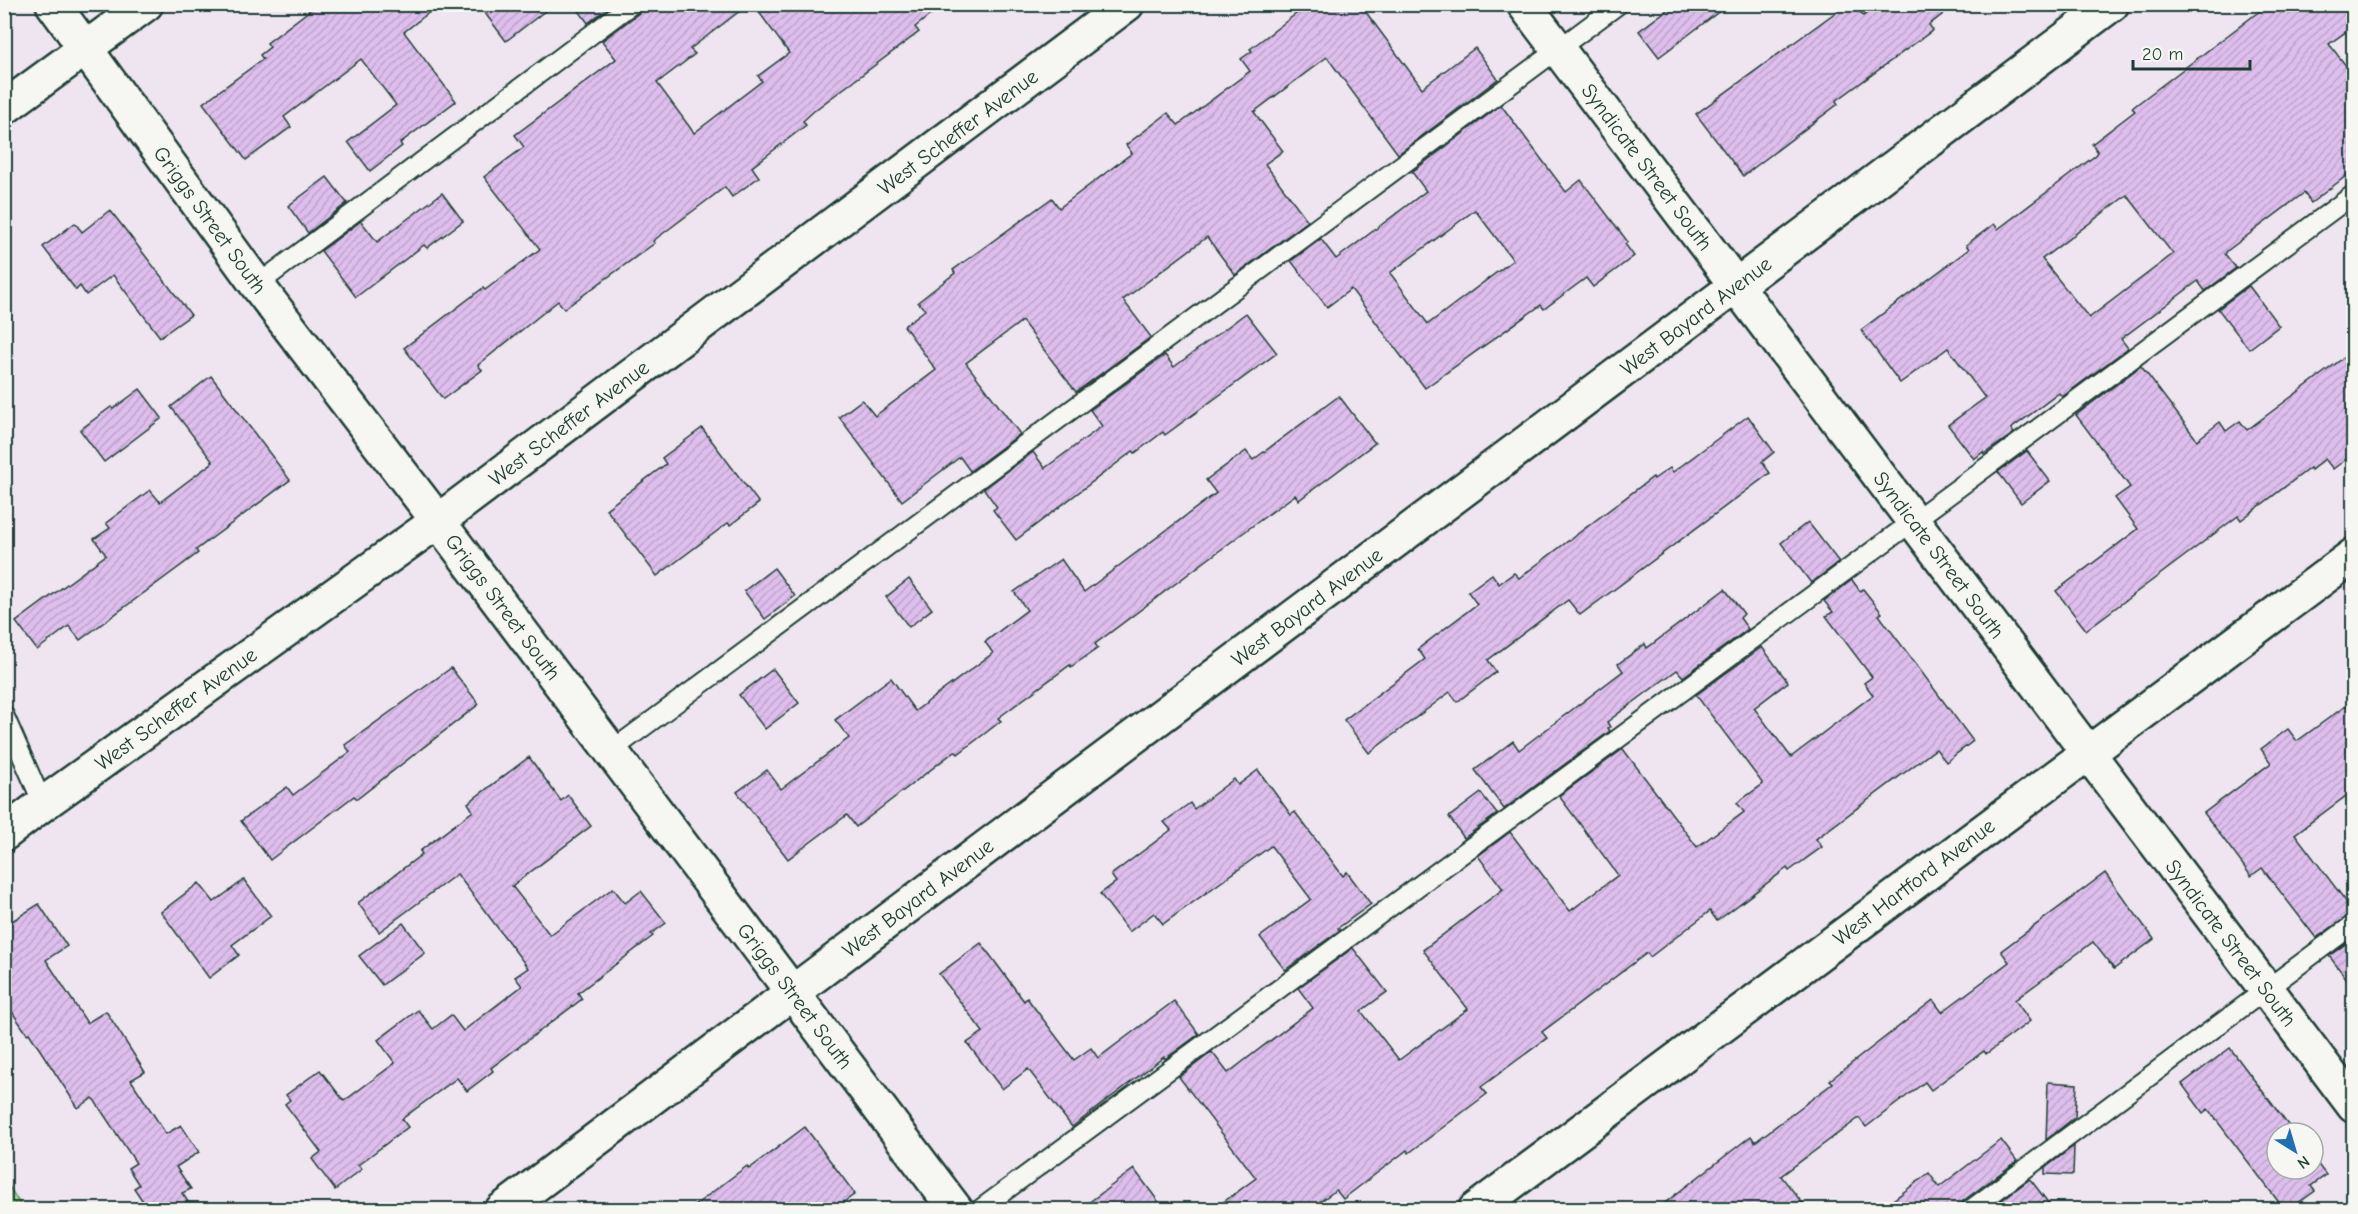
<svg xmlns="http://www.w3.org/2000/svg" width="2358" height="1214" font-family="'Comic Neue',sans-serif">
<defs>
<pattern id="park-dots" width="8" height="8" patternUnits="userSpaceOnUse" patternTransform="scale(1.5)"><rect width="8" height="8" fill="#a8db9c"/><path d="M2 2h.1M6 6h.1" fill="none" stroke="#90bd87" stroke-width="1.8" stroke-linecap="round"/></pattern>
<pattern id="building-hatch" width="6" height="6" patternUnits="userSpaceOnUse" patternTransform="scale(1.5)"><rect width="6" height="6" fill="#ddbeec"/><path d="M-1 1l2-2M0 6l6-6M5 7l2-2" fill="none" stroke="#bda4cb"/></pattern>
</defs>
<rect width="100%" height="100%" fill="#eee5f0"/>
<filter id="ink" filterUnits="userSpaceOnUse"><feTurbulence type="fractalNoise" baseFrequency=".0167" numOctaves="2"/><feDisplacementMap in="SourceGraphic" scale="12" xChannelSelector="R" yChannelSelector="G"/><feConvolveMatrix kernelMatrix="1 2 1 2 8 2 1 2 1" color-interpolation-filters="sRGB"/></filter>
<g filter="url(#ink)">
<!-- park -->
<polygon fill="url(#park-dots)" stroke="#648c68" stroke-width="1.5" points="5,1180 23,1209 5,1209"/>
<!-- building -->
<g fill="url(#building-hatch)" stroke="#1f3d34" stroke-width="1.5" fill-rule="evenodd">
<polygon points="318,4 440,4 404,32 456,101 400,143 402,146 370,171 348,142 396,105 361,59 284,117 291,127 246,160 203,103 263,59 260,55 270,47 267,43"/>
<polygon points="478,4 554,4 506,41"/>
<polygon points="574,4 613,4 588,23"/>
<polygon points="643,4 749,4 690,49 695,54 657,83 694,133 762,81 758,76 789,53 753,4 944,4 915,27 919,32 815,110 803,121 806,125 752,167 759,177 732,197 725,187 653,241 655,243 564,309 558,301 478,365 482,370 443,399 404,348 483,288 485,290 540,249 484,177 524,147 515,135 616,59 602,41 639,13"/>
<polygon points="1309,4 1360,4 1422,88 1475,48 1498,79 1398,154 1327,57 1254,112 1283,151 1265,164 1308,221 1235,275 1207,237 1123,300 1151,337 1076,392 1022,321 966,363 1020,434 970,471 960,457 902,501 839,417 862,400 875,416 936,370 904,326 925,310 918,302 955,273 953,270 1052,198 1059,208 1132,153 1126,145 1168,113 1178,125 1250,71 1241,59 1252,51 1250,49"/>
<polygon points="1675,4 1729,4 1659,57 1639,31"/>
<polygon points="1847,4 1854,4 1863,16 1879,4 1956,4 1929,25 1933,30 1836,101 1838,104 1743,176 1696,114"/>
<path d="M2269,4H2354V26L2329,44L2354,76V170L2311,203L2304,193L2227,251L2225,254L2236,268L2205,291L2198,281L2121,339L2128,348L2062,397L2059,393L2011,429L2014,433L1984,454L1983,452L1974,459L1948,425L1985,398L1948,348L1900,383L1861,330L1969,249L1966,245L1994,224L1998,229L2096,155L2098,152L2092,144L2135,111L2132,108ZM2127,195L2173,254L2089,318L2042,259Z"/>
<path d="M1501,105L1566,192L1581,180L1628,242L1625,244L1634,256L1593,287L1586,278L1544,309L1541,305L1425,388L1351,289L1327,307L1291,261L1321,239L1336,259L1426,191L1412,172ZM1475,210L1513,260L1428,324L1390,273Z"/>
<polygon points="327,177 347,203 308,233 288,206"/>
<polygon points="442,193 463,221 427,248 424,245 356,297 321,251 361,221 377,242"/>
<polygon points="110,210 191,315 160,337 113,275 86,295 80,286 76,290 43,247 75,223 82,232"/>
<polygon points="2249,286 2279,326 2249,349 2218,309"/>
<polygon points="1246,313 1277,353 1165,435 1163,432 1135,453 1133,451 1016,540 993,510 997,507 984,489 1033,452 1045,468 1102,426 1090,410 1165,355 1174,367"/>
<polygon points="2354,350 2354,453 2333,469 2325,459 2311,470 2310,468 2241,520 2238,516 2086,630 2056,591 2138,529 2115,498 2130,487 2076,415 2141,366 2197,440 2220,422 2226,431 2240,421 2247,430"/>
<polygon points="211,376 290,480 196,550 198,553 80,640 69,626 37,650 16,622 106,555 94,539 110,528 106,523 150,490 160,502 213,462 171,407"/>
<polygon points="140,389 162,418 104,462 80,430 111,407 113,409"/>
<polygon points="1339,396 1375,443 1299,500 1295,495 1255,524 1095,644 1098,648 1071,667 1070,665 998,718 1001,721 958,754 955,751 856,827 847,815 788,859 737,792 767,770 781,789 849,738 835,720 891,678 915,711 993,653 985,642 1027,610 1014,592 1061,559 1084,592 1216,493 1206,480 1246,451 1253,460"/>
<polygon points="1748,416 1774,452 1762,462 1770,473 1580,615 1568,600 1488,660 1496,672 1457,702 1450,692 1369,753 1344,720 1425,659 1418,649 1477,604 1468,592 1492,574 1499,584 1514,573 1519,578 1653,477 1654,479 1670,468 1673,472"/>
<polygon points="702,428 759,503 730,525 728,523 657,576 606,509 666,464 662,458"/>
<polygon points="2027,451 2050,481 2021,503 1998,472"/>
<polygon points="1808,522 1839,562 1811,583 1781,543"/>
<polygon points="774,568 795,596 765,619 744,591"/>
<polygon points="909,579 932,609 909,627 886,597"/>
<polygon points="1852,580 1860,591 1863,589 1882,613 1879,615 1973,741 1946,762 1936,749 1816,839 1822,847 1789,871 1787,868 1717,921 1710,911 1650,957 1647,953 1542,1032 1547,1038 1481,1087 1487,1094 1409,1153 1407,1150 1343,1199 1336,1190 1310,1209 1214,1209 1256,1178 1179,1077 1212,1052 1228,1073 1313,1008 1298,988 1353,948 1387,992 1361,1011 1399,1060 1468,1009 1423,950 1503,889 1478,856 1510,832 1570,911 1618,875 1559,796 1623,749 1697,847 1744,812 1737,803 1763,784 1696,695 1762,647 1788,682 1754,708 1791,757 1873,695 1864,683 1872,677 1826,616 1833,612 1824,601"/>
<polygon points="1725,589 1744,614 1740,618 1748,629 1683,677 1677,670 1607,722 1610,727 1608,728 1610,731 1504,809 1475,770 1513,741 1519,750 1623,671 1618,664 1645,644 1647,648"/>
<polygon points="451,668 479,704 357,799 354,796 270,860 241,821 287,787 293,795 350,752 345,745"/>
<polygon points="773,669 799,703 765,729 739,695"/>
<polygon points="2354,700 2354,790 2295,834 2354,912 2316,938 2262,868 2251,876 2204,813 2271,763 2261,749 2288,729 2297,741"/>
<polygon points="529,757 561,801 568,795 591,826 512,886 550,935 613,888 625,903 641,891 666,923 651,934 653,936 578,993 582,999 491,1068 493,1071 467,1091 457,1078 402,1119 408,1127 358,1165 362,1169 335,1190 312,1159 321,1152 285,1104 290,1100 286,1095 320,1070 344,1101 395,1063 378,1040 418,1010 433,1029 451,1015 463,1031 522,986 515,977 528,968 457,874 379,932 358,903 422,854 420,851 473,811 468,803"/>
<polygon points="1258,770 1291,815 1295,812 1343,876 1347,872 1371,904 1338,928 1340,930 1285,970 1260,937 1311,899 1271,846 1163,924 1154,913 1129,932 1100,894 1116,882 1111,875 1171,830 1164,822 1190,803 1194,809 1234,779 1238,785"/>
<polygon points="1481,793 1497,814 1464,838 1449,817"/>
<polygon points="2105,873 2154,939 2114,969 2093,942 2015,1000 2030,1021 1986,1054 1984,1051 1931,1090 1925,1082 1866,1127 1859,1118 1781,1176 1807,1209 1657,1209 1751,1136 1755,1142 1833,1083 1830,1080 1933,1000 1942,1012 2009,962 2001,951"/>
<polygon points="244,880 271,916 232,945 239,955 209,978 161,912 199,883 214,902"/>
<polygon points="39,904 67,946 46,960 87,1023 106,1011 145,1072 131,1080 166,1134 181,1125 199,1152 176,1167 191,1189 182,1193 193,1209 148,1209 134,1188 139,1185 128,1168 136,1163 93,1098 78,1108 29,1033 27,1034 4,1000 4,926"/>
<polygon points="403,923 425,953 382,985 359,956"/>
<polygon points="2354,938 2354,988 2329,956"/>
<polygon points="981,943 1024,1001 1027,998 1074,1060 1091,1048 1098,1058 1174,1001 1199,1034 1165,1059 1164,1057 1072,1127 1028,1069 1002,1089 967,1043 983,1032 939,974"/>
<polygon points="2230,1048 2294,1133 2277,1133 2277,1169 2313,1169 2313,1158 2326,1175 2311,1186 2315,1191 2290,1209 2284,1209 2208,1109 2203,1113 2182,1084"/>
<polygon points="2048,1082 2077,1084 2075,1117 2046,1140"/>
<polygon points="805,1127 855,1194 834,1209 690,1209 747,1166 749,1169"/>
<polygon points="2001,1140 2017,1161 1963,1201 1959,1209 1881,1209 1929,1173 1939,1187"/>
<polygon points="2074,1146 2073,1175 2045,1174 2045,1168"/>
<polygon points="1134,1169 1164,1209 1080,1209"/>
<polygon points="2030,1179 2053,1209 1990,1209"/>
</g>
<g fill="none" stroke-linecap="round" stroke-linejoin="round">
<!-- service casing -->
<g stroke="#1f3d34" stroke-width="22">
<g id="service">
<polyline points="257,285 632,4"/>
<polyline points="4,715 43,804"/>
<polyline points="611,751 1619,4"/>
<polyline points="979,1210 1954,491 2354,194"/>
<polyline points="1970,1210 2354,924"/>
</g>
</g>
<!-- minor casing -->
<g stroke="#1f3d34" stroke-width="38">
<g id="minor">
<polyline points="53,4 257,285 438,521 956,1210"/>
<polyline points="1524,4 2354,1106"/>
<polyline points="4,108 146,4"/>
<polyline points="4,834 43,804 438,521 1127,4"/>
<polyline points="502,1210 2112,4"/>
<polyline points="1475,1210 2354,555"/>
</g>
</g>
<!-- service -->
<use href="#service" stroke="#f6f6f2" stroke-width="18"/>
<!-- minor -->
<use href="#minor" stroke="#f6f6f2" stroke-width="33"/>
</g>
</g>
<g text-anchor="middle" dominant-baseline="central" stroke-width="5" stroke-linejoin="round" paint-order="stroke">
<!-- street labels -->
<g font-size="21" fill="#1f3d34" stroke="#f6f6f2">
<text transform="translate(958 132) rotate(-37)">West Scheffer Avenue</text>
<text transform="translate(1647 167) rotate(53)">Syndicate Street South</text>
<text transform="translate(210 220) rotate(54)">Griggs Street South</text>
<text transform="translate(1696 316) rotate(-37)">West Bayard Avenue</text>
<text transform="translate(569 423) rotate(-37)">West Scheffer Avenue</text>
<text transform="translate(1939 555) rotate(53)">Syndicate Street South</text>
<text transform="translate(503 607) rotate(53)">Griggs Street South</text>
<text transform="translate(1307 607) rotate(-37)">West Bayard Avenue</text>
<text transform="translate(176 709) rotate(-36)">West Scheffer Avenue</text>
<text transform="translate(1914 882) rotate(-37)">West Hartford Avenue</text>
<text transform="translate(918 898) rotate(-37)">West Bayard Avenue</text>
<text transform="translate(2231 943) rotate(53)">Syndicate Street South</text>
<text transform="translate(795 996) rotate(53)">Griggs Street South</text>
</g>
</g>
<!-- margin -->
<rect width="2358" height="1214" fill="none" stroke="#f6f6f2" stroke-width="24"/>
<rect x="12" y="12" width="2334" height="1190" fill="none" stroke="#1f3d34" stroke-width="2" filter="url(#ink)"/>
<!-- north arrow -->
<g transform="translate(2295 1151) rotate(143)"><circle r="28" fill="#f6f6f2" stroke="#a0aca6" stroke-width="1.5"/>
<path d="M0-4.5L10 22L0 15L-10 22Z" fill="#1f6fb2"/>
<text y="-9" font-size="16" font-weight="bold" text-anchor="middle" fill="#1f3d34">N</text>
</g>
<!-- scale -->
<path d="M2133 60v9h117v-9" fill="none" stroke="#1f3d34" stroke-width="3"/>
<text x="2142" y="60" font-size="18" fill="#1f3d34" stroke="#f6f6f2" stroke-width="4.5" paint-order="stroke">20 m</text>
</svg>
